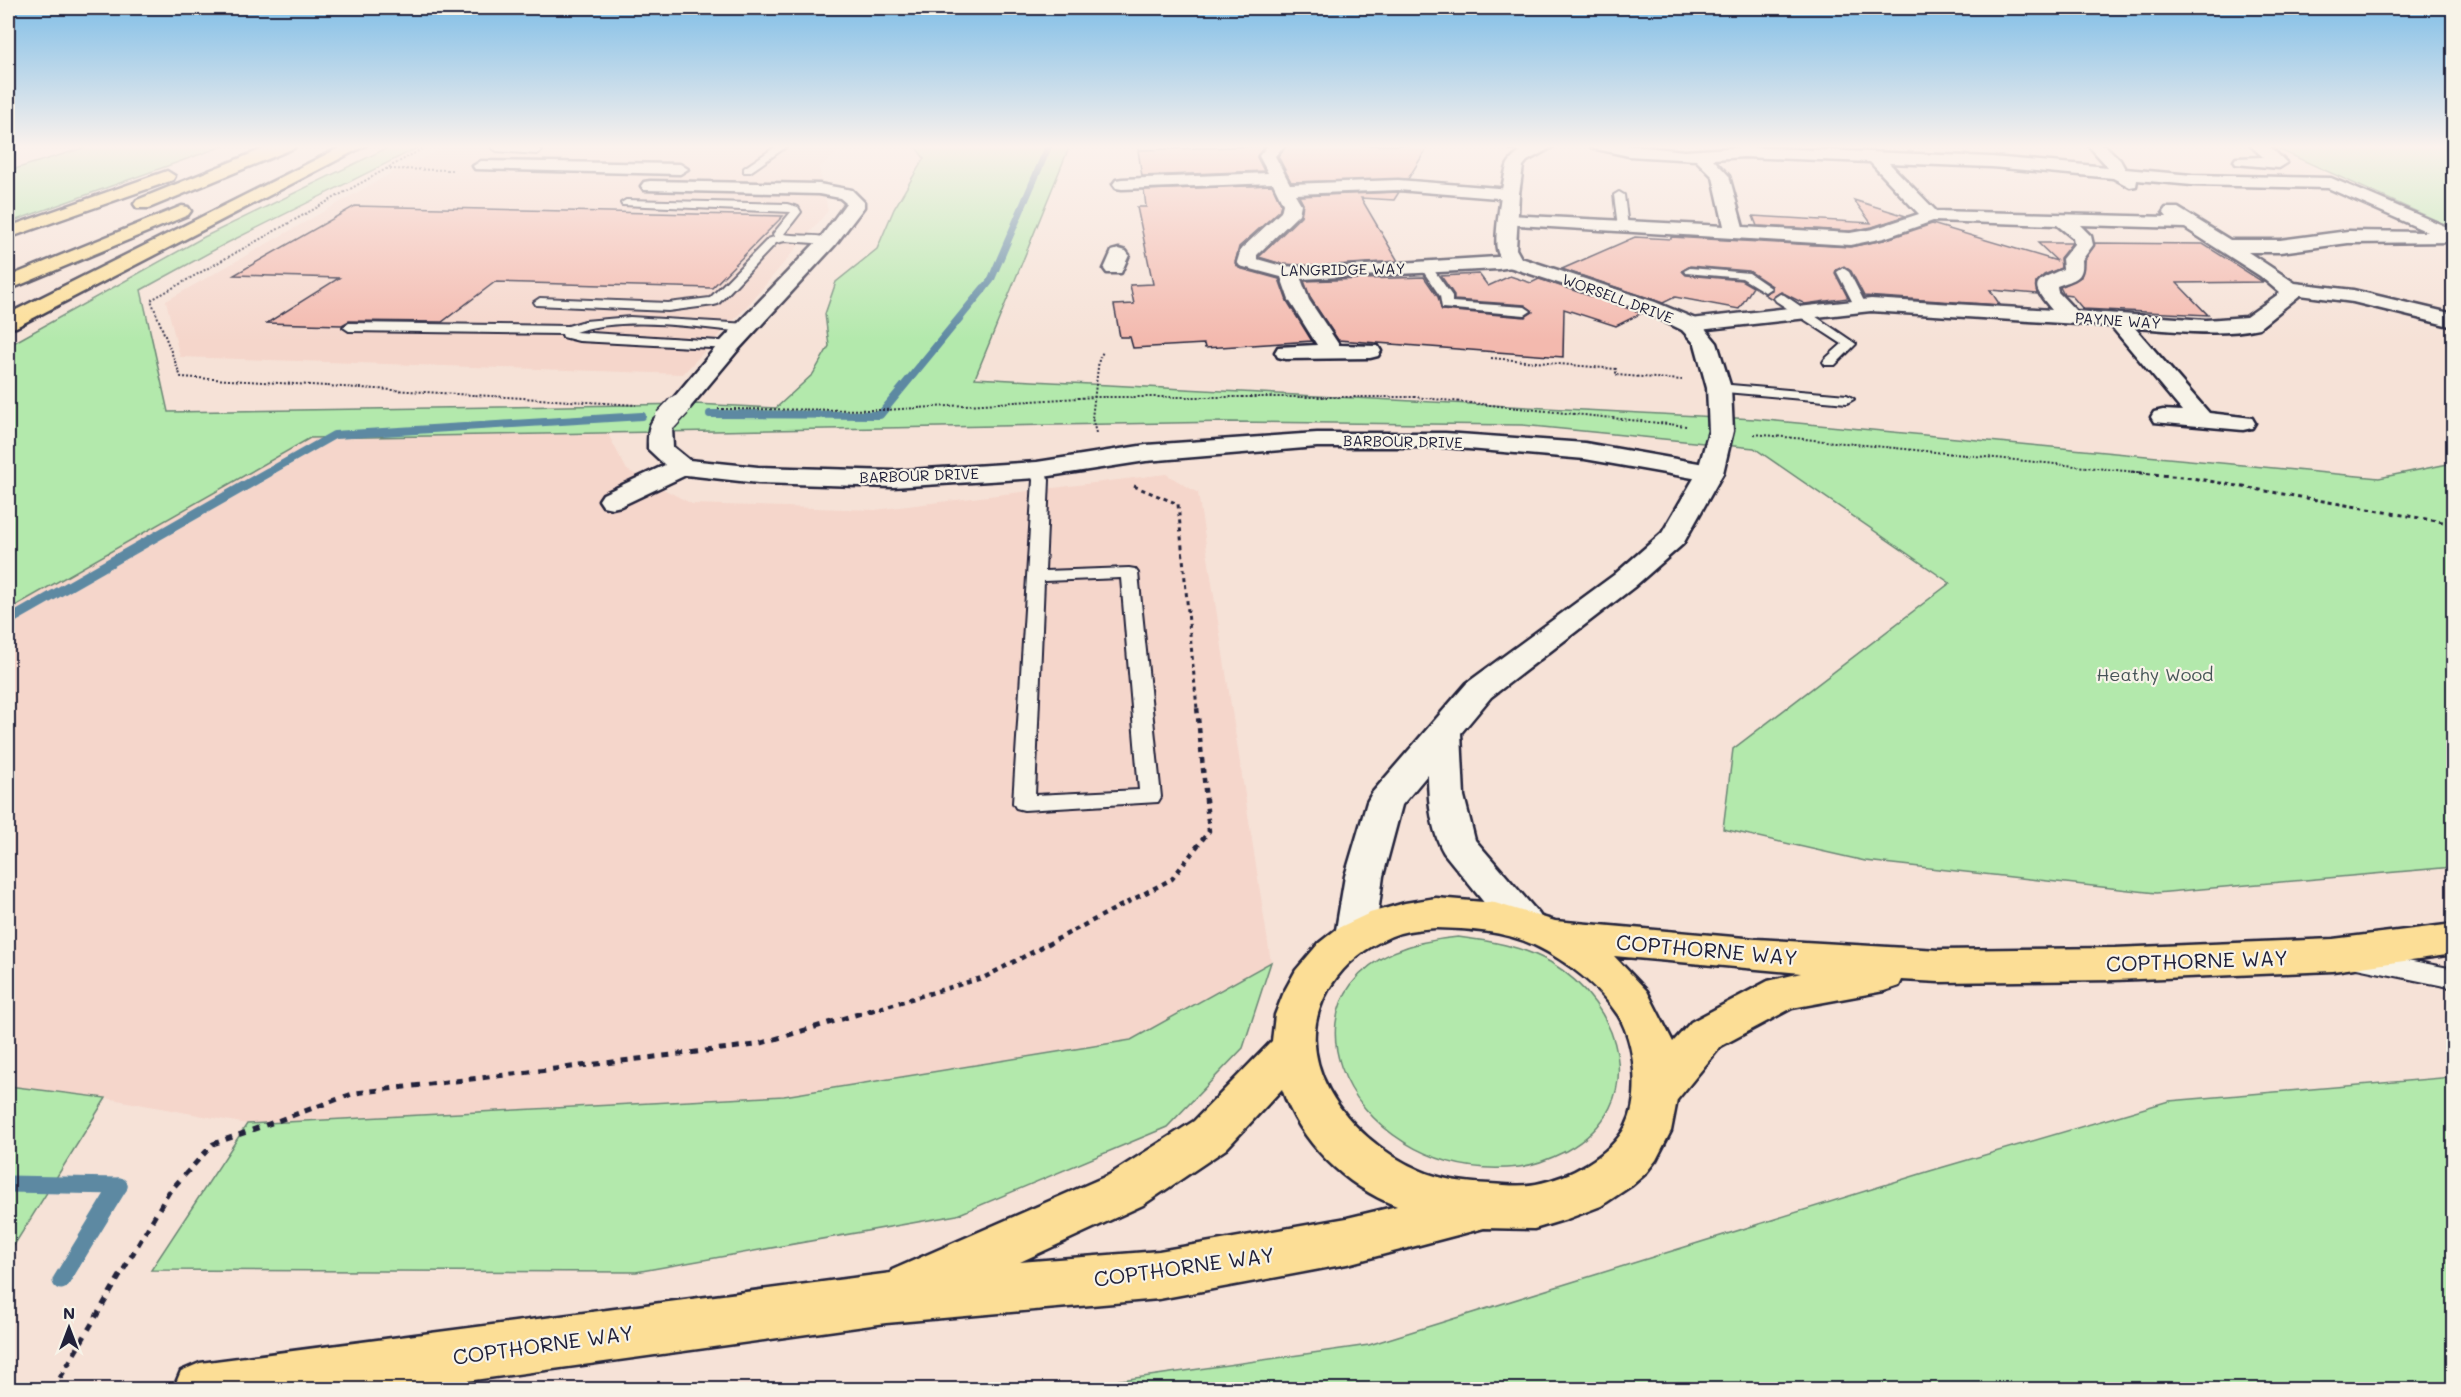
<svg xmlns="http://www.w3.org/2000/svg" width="2461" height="1397" font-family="Mali,sans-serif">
<rect width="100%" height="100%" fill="#f6e2d7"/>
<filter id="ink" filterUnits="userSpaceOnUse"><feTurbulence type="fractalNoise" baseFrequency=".0167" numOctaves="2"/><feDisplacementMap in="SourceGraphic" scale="12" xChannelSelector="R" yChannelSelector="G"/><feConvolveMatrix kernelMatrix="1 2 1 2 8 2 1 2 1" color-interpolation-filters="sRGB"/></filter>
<g filter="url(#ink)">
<!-- built -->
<g fill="#f5d6cb">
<polygon points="450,145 848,145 819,168 828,211 749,304 683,374 180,357 166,301 395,171"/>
<polygon points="608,434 627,470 692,504 875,510 1166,474 1198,493 1271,962 1131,1040 784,1096 247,1124 106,1098 8,1086 8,610 310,438"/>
</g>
<!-- green -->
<g fill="#b3e9ac" stroke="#6a8674" stroke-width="1.5">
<polygon points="93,145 226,145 8,223 8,171"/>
<polygon points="393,145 423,145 227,243 141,290 168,412 695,404 776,408 813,374 829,346 825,314 836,282 877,249 894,209 924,158 914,145 1070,145 975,378 1755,419 2379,478 2453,463 2453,867 2156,893 1865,861 1723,829 1733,749 1950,583 1754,448 1522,425 1229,422 310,438 8,610 8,346 204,237"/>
<polygon points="2269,145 2453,145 2453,228"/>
<path d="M1458,937C1490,941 1522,946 1550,962C1622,1005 1652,1104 1566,1151C1552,1158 1535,1165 1519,1167C1341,1187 1243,956 1458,937Z"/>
<polygon points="1271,962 1243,1048 1167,1127 957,1215 636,1272 151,1270 247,1124 784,1096 1131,1040"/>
<polygon points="2453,1077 2453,1389 1057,1389 1369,1345 1930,1171 2169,1101"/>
<polygon points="8,1086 106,1098 8,1255"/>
</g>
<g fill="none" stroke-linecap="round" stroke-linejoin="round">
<!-- stream-far3 -->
<polyline stroke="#5d89a2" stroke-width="7" points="983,290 991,280 1049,145"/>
<!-- stream-far2 -->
<g stroke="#5d89a2" stroke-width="8">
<polyline points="710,414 880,415 984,288"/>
<polyline points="267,473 334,435 642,416"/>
</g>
<!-- stream-far1 -->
<polyline stroke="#5d89a2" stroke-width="10" points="8,621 269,472"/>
<!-- stream -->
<g stroke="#5d89a2" stroke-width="17">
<polyline points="8,1184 119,1186"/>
<polyline points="61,1281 119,1186"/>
</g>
</g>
<!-- building -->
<g fill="#f3b9ae" stroke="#22223b" stroke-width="1.5">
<polygon points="1429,145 1408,179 1291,182 1278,156 1287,146"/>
<polygon points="1264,146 1257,157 1264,171 1142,176 1138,150"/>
<polygon points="1272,185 1281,204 1279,211 1239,247 1235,263 1239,268 1279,279 1287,301 1312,341 1205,348 1204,344 1133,348 1130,337 1120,337 1114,305 1134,304 1130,285 1153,284 1137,207 1146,207 1144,190"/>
<polygon points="1399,192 1394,200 1361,198 1398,261 1319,266 1282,264 1259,257 1301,216 1303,204 1299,196"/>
<polygon points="1854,200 1906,216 1872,227 1850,231 1757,226 1753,216 1871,223"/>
<polygon points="355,206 783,216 712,288 495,282 442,322 349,321 342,325 267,323 339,278 234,275"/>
<polygon points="1932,224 2057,261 2038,243 2072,243 2060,258 2061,268 2044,275 2036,283 2037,294 1990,290 2000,305 1864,296 1851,271 1844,266 1836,270 1835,273 1848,298 1805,304 1781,292 1772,299 1764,294 1772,290 1772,286 1749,271 1690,266 1682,271 1686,275 1741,280 1753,287 1739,309 1675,297 1663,303 1562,269 1635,237 1671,239 1671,237 1850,247 1884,240"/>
<polygon points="2095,243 2203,244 2263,282 2177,283 2208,315 2083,309 2072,296 2064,295 2060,287 2081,277 2084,261"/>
<polygon points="1479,274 1488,286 1510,276 1531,283 1539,279 1642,313 1616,326 1564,309 1563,357 1338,340 1311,299 1304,281 1424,277 1438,297 1442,310 1525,317 1533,312 1525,305 1454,300 1454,295 1441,276"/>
</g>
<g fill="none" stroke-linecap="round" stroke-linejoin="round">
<!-- service casing -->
<g stroke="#22223b" stroke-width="4">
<g id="service">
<polygon points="508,145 537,148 542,151 537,154 497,151 492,148 495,145"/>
<polygon points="778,145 789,145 750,172 744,172 744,168"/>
<polygon points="1619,192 1624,195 1628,227 1623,230 1618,227 1614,195"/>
<path d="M626,200L787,204L798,207L801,212L784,234C798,237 823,233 834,241L828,244L785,241L776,243L718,304L714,305L668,311L536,305L534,302L540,298L668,303L710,298L768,239L774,237L773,234L791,212L622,205L621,203Z"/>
<polygon points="1427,265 1431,266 1452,296 1452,302 1525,307 1531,311 1525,315 1442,308 1440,296 1421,268"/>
<polygon points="1690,268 1749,273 1771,288 1765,292 1742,278 1686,273 1684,271"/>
<polygon points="1843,268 1849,272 1866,305 1864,308 1860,309 1854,305 1837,272"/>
<polygon points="1780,294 1784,295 1856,344 1835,365 1825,365 1823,362 1825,359 1842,344 1776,301 1774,298"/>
<path d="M630,317L748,324L754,328L748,332C695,328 627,315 575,332L735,342L737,345L735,348L730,349L579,341L563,337L562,334L349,331L343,327L349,323L568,326L585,321Z"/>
<polygon points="1719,384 1847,395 1854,399 1847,403 1714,391 1712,388"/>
<path d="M1037,465L1042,467L1049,480L1045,571L1129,568L1135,569L1138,573L1161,797L1158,802L1024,810L1016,808L1013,803L1033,480L1029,470ZM1121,578L1139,790L1035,795L1044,581Z"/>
<polygon points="2356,950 2454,969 2454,988 2347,966 2344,959 2347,952"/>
</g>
</g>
<!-- minor casing -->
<g stroke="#22223b" stroke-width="5">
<g id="minor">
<polygon points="1268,145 1285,145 1275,156 1290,184 1398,180 1510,189 1516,190 1519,194 1516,198 1510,199 1398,190 1295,194 1301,204 1299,214 1257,255 1257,259 1282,266 1319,268 1513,256 1520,258 1523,262 1520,266 1498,269 1301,279 1309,300 1339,345 1378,346 1381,351 1378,356 1370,358 1286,359 1278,357 1275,352 1278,347 1317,345 1289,300 1281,277 1240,266 1237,262 1241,249 1281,212 1283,204 1273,183 1122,189 1116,188 1113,184 1116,180 1122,179 1268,173 1259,156"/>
<path d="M1507,145C1519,145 1535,142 1543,151L1535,156L1509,148Z"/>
<path d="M1590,145H1624L1685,151L1744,147L1992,157L2108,167L2088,145H2105L2120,160L2125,169L2192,175L2331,178L2454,230V242L2348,243L2280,252H2248L2295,283L2353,290L2454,314V327L2353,302L2300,295L2259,328C2219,337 2175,330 2135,328L2209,413L2252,418L2255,423L2252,428L2243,430L2154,422L2151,417L2154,412L2163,410L2182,411L2111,326L1871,311L1690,331L1682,330L1679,325L1682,320L1871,299L2052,310C2029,283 2033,282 2063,269L2062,259L2074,244L2073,238L2057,225L1933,221L1884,238L1850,245L1502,224L1499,220L1502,216L1508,215L1724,226L1713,177L1696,160L1629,156L1592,148ZM1744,157L1870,162L1919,214L1873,229L1850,233L1743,227L1729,176L1713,159ZM1889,163L1992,167L2113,178L2130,187L2136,186L2137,180L2192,185L2328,188L2428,232L2348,231L2280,240H2230L2178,208H2166L2163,212L2167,217L1936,211ZM2080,225L2185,228L2260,276L2280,293L2246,317L2206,320L2076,311L2058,292L2057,286C2074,279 2084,280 2082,260L2093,245L2091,236Z"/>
<polygon points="2250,145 2268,145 2287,163 2279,168 2236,164 2234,161 2236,158 2263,157"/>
<polygon points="481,161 680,164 688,169 680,174 475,169 473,166"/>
<polygon points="650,181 819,184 852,190 864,202 864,207 835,245 738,350 687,411 679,413 671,411 667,406 671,401 722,340 821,237 846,203 840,198 819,194 644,190 641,186 644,182"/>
<polygon points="1119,249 1126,251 1129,255 1121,273 1107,273 1104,269 1112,251"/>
<path d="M666,413L675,415L678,420L672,428L673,447L689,460L758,467L893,471L1037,462L1146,445L1317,433H1445L1585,443L1710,465L1719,467L1723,473L1719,479L1710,481L1585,459L1445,447H1317L1146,461L1037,478L893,487L758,483L686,475L621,506L612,508L603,506L599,500L603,494L665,465L648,449C648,432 647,417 666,413Z"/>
</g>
</g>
<!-- tertiary casing -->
<g stroke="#22223b" stroke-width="5">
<path id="tertiary" d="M1535,145H1556L1527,161L1523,166L1519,194L1516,249L1521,258L1655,302L1698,320L1717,343L1731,388L1733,431L1723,473L1683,544L1634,587L1491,697L1461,733L1464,796L1475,840L1539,914L1545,925L1539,936L1525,940L1511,936L1444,853C1431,831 1428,800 1428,774L1402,805L1383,876L1375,936L1369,947L1355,951L1341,947L1335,936L1345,876L1367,802L1372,793L1467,683L1614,575L1662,533L1697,473L1709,431L1707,388L1695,344L1682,330L1641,310L1506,266C1503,262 1498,255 1497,249C1494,239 1503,174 1508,164C1514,154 1524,150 1535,145Z"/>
</g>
<!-- trunk casing -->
<g stroke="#22223b" stroke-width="5">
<path id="trunk" d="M1436,898L1495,903L1555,921L1756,939L1939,950L2115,948L2333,939L2454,924V954L2333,971L2115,980L1939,982L1902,980L1899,986L1884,991L1792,1008L1721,1046L1677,1100L1671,1131L1656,1160L1645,1174L1631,1186L1601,1206L1567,1219L1534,1229L1484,1228L1347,1264L1159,1299L886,1323L402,1390H173L181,1371L200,1363L891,1273L892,1270L1109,1175L1194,1121L1272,1041L1275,1015L1284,992L1296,970L1319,943L1338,928L1370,913L1405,903ZM1436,928C1470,929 1504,931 1534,945C1567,961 1598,985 1618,1015C1635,1043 1641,1097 1626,1126C1610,1156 1569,1178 1536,1184C1521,1187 1505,1185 1490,1184C1466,1183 1441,1180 1419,1170C1347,1138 1278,1053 1337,977C1352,957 1376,941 1400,933C1411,930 1424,929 1436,928ZM1614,956L1801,973L1768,981L1691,1022L1673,1042L1647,991ZM1282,1089C1300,1142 1345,1186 1397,1206L1347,1218L1159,1251L1020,1262L1143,1205L1226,1149Z"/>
</g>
<!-- motorway casing -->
<g stroke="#22223b" stroke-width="5">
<g id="motorway">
<polygon points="273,145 296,145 294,148 149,208 137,208 134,204 137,200"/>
<polygon points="345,145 366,145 16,327 8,328 8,314"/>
<polygon points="167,171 175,176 173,180 8,238 8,227"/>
<polygon points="182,206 188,207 191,211 188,215 8,290 8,277"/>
</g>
</g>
<!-- path-far3 -->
<g stroke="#22223b" stroke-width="2" stroke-dasharray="2 2" stroke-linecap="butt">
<polyline points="429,145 151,300 181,377 636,405"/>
<polyline points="386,169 453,170"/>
<polyline points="1491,358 1616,369 1616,375 1682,380"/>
<polyline points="718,409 885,410 1095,397 1415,397 1687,426"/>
<polyline points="1096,433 1092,418 1099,359 1103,352"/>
<polyline points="1754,434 2146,473"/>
</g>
<!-- path-far2 -->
<g stroke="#22223b" stroke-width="3" stroke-dasharray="4 4" stroke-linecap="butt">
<polyline points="2131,472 2192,478 2454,524"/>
<polyline points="1134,486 1178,504 1197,709"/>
</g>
<!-- path-far1 -->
<polyline stroke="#22223b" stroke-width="4.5" stroke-dasharray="5 5" stroke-linecap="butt" points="870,1011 985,977 1172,879 1209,831 1197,707"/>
<!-- path -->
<polyline stroke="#22223b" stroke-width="5" stroke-dasharray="7 7" stroke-linecap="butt" points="53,1390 169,1192 213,1144 355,1093 755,1045 875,1009"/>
<!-- service -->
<use href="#service" fill="#f7f3e8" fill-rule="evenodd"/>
<!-- minor -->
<use href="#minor" fill="#f7f3e8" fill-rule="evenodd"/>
<!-- tertiary -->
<use href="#tertiary" fill="#f7f3e8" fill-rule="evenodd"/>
<!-- trunk -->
<use href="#trunk" fill="#fcde96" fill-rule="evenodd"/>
<!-- motorway -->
<use href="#motorway" fill="#fcde96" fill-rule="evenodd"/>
<!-- minor-bridge casing -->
<g stroke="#22223b" stroke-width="26" stroke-linecap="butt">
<polyline id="minor-bridge" points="666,420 679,406"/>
</g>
<!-- minor-bridge -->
<use href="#minor-bridge" stroke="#f7f3e8" stroke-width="23"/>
</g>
</g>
<!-- sky -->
<linearGradient id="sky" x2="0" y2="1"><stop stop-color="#80bee7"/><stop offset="0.43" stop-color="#fbf2ed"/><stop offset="1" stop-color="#fbf2ed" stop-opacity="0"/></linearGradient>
<rect width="2461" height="341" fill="url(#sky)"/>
<g text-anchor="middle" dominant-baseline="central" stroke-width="4.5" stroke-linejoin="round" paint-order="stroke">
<!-- far-street labels -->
<g font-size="15" fill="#22223b" stroke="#f7f3e8">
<text transform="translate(1343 269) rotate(-1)">LANGRIDGE WAY</text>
<text transform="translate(1618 298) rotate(20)">WORSELL DRIVE</text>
<text transform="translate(2118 320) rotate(4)">PAYNE WAY</text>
<text transform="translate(1403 441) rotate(1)">BARBOUR DRIVE</text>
<text transform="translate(919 475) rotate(-2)">BARBOUR DRIVE</text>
</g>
<!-- park labels -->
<g font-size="18" fill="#465457" stroke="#f7f3e8">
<text x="2155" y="674">Heathy Wood</text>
</g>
<!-- near-street labels -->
<g font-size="21" fill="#22223b" stroke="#f7f3e8">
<text transform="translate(1707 949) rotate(5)">COPTHORNE WAY</text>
<text transform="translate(2197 960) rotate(-2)">COPTHORNE WAY</text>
<text transform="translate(1184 1266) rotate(-8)">COPTHORNE WAY</text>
<text transform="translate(543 1344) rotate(-8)">COPTHORNE WAY</text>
</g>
</g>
<!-- margin -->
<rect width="2461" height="1397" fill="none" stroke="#f7f3e8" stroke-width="30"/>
<rect x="15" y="15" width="2431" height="1367" fill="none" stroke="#22223b" stroke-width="2" filter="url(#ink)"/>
<!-- north arrow -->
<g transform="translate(69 1328)" stroke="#f7f3e8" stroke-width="4.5" paint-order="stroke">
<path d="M0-4.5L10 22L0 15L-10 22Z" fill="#22223b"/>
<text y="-9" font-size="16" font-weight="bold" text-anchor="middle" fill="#22223b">N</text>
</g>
</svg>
